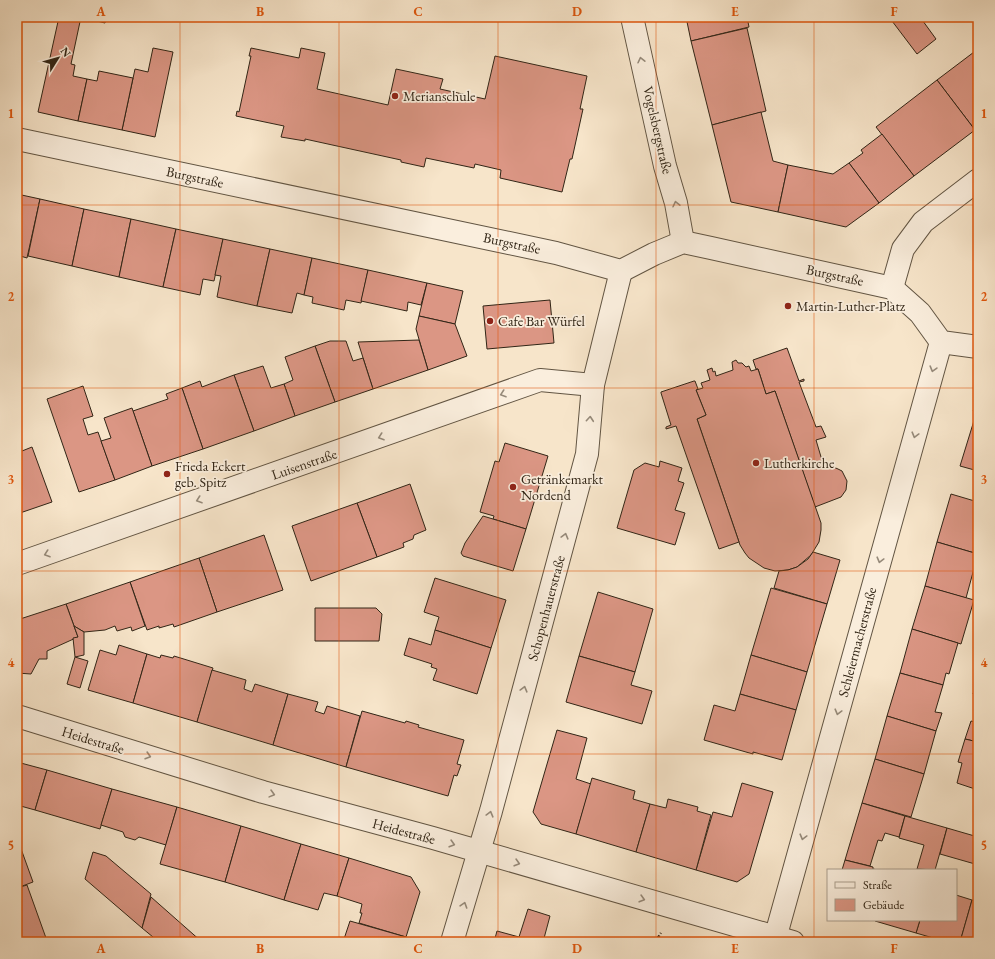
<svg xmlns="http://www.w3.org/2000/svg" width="995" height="959" font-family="'EB Garamond',serif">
<rect width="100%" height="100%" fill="#f7e5ca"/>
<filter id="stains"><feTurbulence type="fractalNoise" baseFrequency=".005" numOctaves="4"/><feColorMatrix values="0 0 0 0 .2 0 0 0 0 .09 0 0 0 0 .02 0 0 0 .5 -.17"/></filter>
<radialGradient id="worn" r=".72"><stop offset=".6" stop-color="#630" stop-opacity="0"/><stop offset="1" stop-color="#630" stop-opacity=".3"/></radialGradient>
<!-- building -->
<g fill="#db9684" stroke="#312516">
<polygon points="59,17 81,17 71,64 75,65 73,76 87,79 78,121 38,112"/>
<polygon points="81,17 107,17 105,23"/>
<polygon points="686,17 747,17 749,27 691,41"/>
<polygon points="889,17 920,17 936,39 917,54"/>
<polygon points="747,28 766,111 712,125 691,41"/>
<polygon points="153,48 173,52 155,137 122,130 135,69 148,72"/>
<polygon points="251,48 299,58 301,48 325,53 317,89 388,105 396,69 443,79 440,89 485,99 495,56 587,76 580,109 583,109 572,159 570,159 562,192 500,178 501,170 475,164 474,168 426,158 424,167 401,162 401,160 305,139 305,141 281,137 284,126 236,116 237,111 239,112 251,56 249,56"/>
<polygon points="978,49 978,127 975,130 937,80"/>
<polygon points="99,71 133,78 122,130 78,121 87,79 97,81"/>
<polygon points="937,80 975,130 914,176 876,127"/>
<polygon points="761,112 773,161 788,165 778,212 731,202 712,125"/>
<polygon points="882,134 914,176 879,203 849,163 863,153 861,150"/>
<polygon points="849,163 879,203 846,227 778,212 788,165 833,174"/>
<polygon points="17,194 40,199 27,258 17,255"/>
<polygon points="40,199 84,209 72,266 28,256"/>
<polygon points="84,209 131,219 119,277 72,266"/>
<polygon points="131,219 176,229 163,287 119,277"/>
<polygon points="176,229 223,239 214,281 203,279 200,295 163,287"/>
<polygon points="223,239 270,249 257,306 217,297 221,276 215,275"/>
<polygon points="270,249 312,258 304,295 297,293 292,313 257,306"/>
<polygon points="312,258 368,270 361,303 346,300 344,310 312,303 313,297 304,295"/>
<polygon points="368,270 427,283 421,305 408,302 407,311 361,301"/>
<polygon points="427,283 463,291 455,324 419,316"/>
<polygon points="550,300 554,343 487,349 483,306"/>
<polygon points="419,316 455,324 467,356 428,370 416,329"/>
<polygon points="419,340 428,370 373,389 358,342"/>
<polygon points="330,341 346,341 353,361 363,358 373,389 335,402 315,346"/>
<polygon points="315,346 335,402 295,416 284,384 293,380 285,357"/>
<polygon points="787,348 799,381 804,379 804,381 799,382 816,427 821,426 826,437 816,440 824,467 831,466 838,469 842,471 847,481 846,490 841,497 815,507 775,391 766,394 758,369 756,369 753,360"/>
<polygon points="736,360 738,363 742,363 746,367 749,366 751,371 758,369 766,394 775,391 821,523 821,530 819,542 811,555 797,567 788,570 775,571 764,568 749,558 745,553 740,545 697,419 706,415 696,390 703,388 701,383 710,380 707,370 712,368 713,372 715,371 716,376 733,370 732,362"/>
<polygon points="263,366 271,388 284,384 295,416 254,431 234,375"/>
<polygon points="234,375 254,431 203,449 182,388 200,381 202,387"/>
<polygon points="694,381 695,381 698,389 696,390 706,415 697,419 739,542 719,549 676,426 666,429 666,427 671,425 661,393 661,392"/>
<polygon points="83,386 93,416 83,419 88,435 98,432 115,480 79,492 47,399"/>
<polygon points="182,388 203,449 152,466 133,411 168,399 166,394"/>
<polygon points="978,406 978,471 960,466 976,414 973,410"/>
<polygon points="132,408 152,466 115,480 101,441 111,438 104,418"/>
<polygon points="505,443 548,456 526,529 493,519 494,516 480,512 495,461 499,462"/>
<polygon points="32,447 52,502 17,514 17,453"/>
<polygon points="660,461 682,468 678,481 684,483 675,510 685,513 675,545 617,528 634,470 645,463 659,467"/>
<polygon points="410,484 426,530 414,535 413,539 403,543 404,547 377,557 357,503"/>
<polygon points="951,494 978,502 978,554 937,542"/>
<polygon points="357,503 377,557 311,581 292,526"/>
<polygon points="483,516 526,529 513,571 463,556 461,553 465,543"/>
<polygon points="264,535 283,590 217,612 199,558"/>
<polygon points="937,542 978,554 966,598 925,586"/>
<polygon points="813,552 840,560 827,604 774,588 779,571 788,570 797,567 808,559"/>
<polygon points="199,558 217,612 174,627 173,624 159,628 159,626 147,630 130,582"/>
<polygon points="435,578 506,600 491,648 435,630 439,617 424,612"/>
<polygon points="130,582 145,626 132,631 131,627 117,631 115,626 105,630 84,632 74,626 66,604"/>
<polygon points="925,586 974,600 961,644 912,629"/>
<polygon points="771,588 827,604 807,672 751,655"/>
<polygon points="598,592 653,609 635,672 579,656"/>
<polygon points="66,604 78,637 47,651 47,659 39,659 31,674 17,673 17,620"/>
<polygon points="315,608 376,608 382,614 379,641 315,641"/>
<polygon points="74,626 84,632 84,655 75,657 73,638 78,637"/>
<polygon points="912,629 958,643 949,674 946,673 943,685 900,673"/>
<polygon points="435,630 491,648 477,694 433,680 437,669 431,667 432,664 404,655 409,638 431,645"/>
<polygon points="119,645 147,654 133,703 88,690 100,650 116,655"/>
<polygon points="147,654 160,658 161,655 173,658 174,656 213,668 197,722 133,703"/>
<polygon points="751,655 807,672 796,710 740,694"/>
<polygon points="579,656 635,672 631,685 652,691 642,724 566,702"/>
<polygon points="75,657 88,661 80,688 67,684"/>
<polygon points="212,670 246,680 244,689 252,692 255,684 288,694 273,745 197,722"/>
<polygon points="900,673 943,685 935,712 942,713 936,731 887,716"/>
<polygon points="978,677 978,696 973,694"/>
<polygon points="288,694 318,702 315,711 324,714 327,706 360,716 346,767 273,745"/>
<polygon points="740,694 796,710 782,760 753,752 753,754 704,740 714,705 735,711"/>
<polygon points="362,711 405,723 406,721 419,725 418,727 464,740 457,764 461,765 457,776 454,775 448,796 346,767"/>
<polygon points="887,716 936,731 924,774 875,759"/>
<polygon points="971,721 978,723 978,722 978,742 965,739"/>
<polygon points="557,730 587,738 576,779 591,784 576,834 541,824 533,812"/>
<polygon points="965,739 978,742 978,790 957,783 962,763 958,762"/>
<polygon points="875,759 924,774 911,817 862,803"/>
<polygon points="17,762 47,770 35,810 17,805"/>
<polygon points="47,770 112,789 100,829 35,810"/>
<polygon points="592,778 635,791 633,799 650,804 636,852 576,834"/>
<polygon points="742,783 773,792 749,874 737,882 696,870 713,812 732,817"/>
<polygon points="112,789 177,807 166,845 139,837 135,840 125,837 123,832 101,825"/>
<polygon points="668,799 698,807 697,811 711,815 696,870 636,852 650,804 666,808"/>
<polygon points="862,803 905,816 899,837 885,833 882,841 878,840 870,866 845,860"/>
<polygon points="177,807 241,826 225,882 160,864"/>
<polygon points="905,816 947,828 935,870 917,869 924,845 899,838"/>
<polygon points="241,826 301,844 284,900 225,882"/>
<polygon points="947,828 978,837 978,853 975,864 940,854"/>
<polygon points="301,844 349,858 337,896 324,893 318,910 284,900"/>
<polygon points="20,846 33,882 17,888 17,847"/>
<polygon points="93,852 106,856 151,894 142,928 85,879"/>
<polygon points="349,858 411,877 420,892 406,937 359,923 362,913 360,913 362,904 337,896"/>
<polygon points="845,860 873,867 873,869 878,870 842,870"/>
<polygon points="27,885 46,938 47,942 17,942 17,888"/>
<polygon points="956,895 972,900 960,942 947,942 916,933 920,920 956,920"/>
<polygon points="151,897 202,942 159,942 142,928"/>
<polygon points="972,900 978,902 978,942 960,942"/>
<polygon points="528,909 550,916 543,942 494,942 497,931 519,937"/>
<polygon points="875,920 920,920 916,933 875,921"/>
<polygon points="350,921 406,937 405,942 343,942"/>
</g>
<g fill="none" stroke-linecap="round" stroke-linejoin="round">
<!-- minor casing -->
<g stroke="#625543" stroke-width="24">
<g id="minor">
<polyline points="632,17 665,166 676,203 683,242"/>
<polyline points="17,139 556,253 621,271 654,254 683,242 711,248 892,288 920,313 941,342 978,347"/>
<polyline points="892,288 903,249 923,222 978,180"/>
<polyline points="17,564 540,380 593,385"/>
<polyline points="17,716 263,792 433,838 793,942"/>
<polyline points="452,942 491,811 587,454 593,385 621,271"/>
<polyline points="774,942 941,342"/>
</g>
</g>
<!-- path -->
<polyline stroke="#312516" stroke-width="2.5" stroke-dasharray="3 2" stroke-linecap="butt" points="655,942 661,933"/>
<!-- minor -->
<use href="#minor" stroke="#faeedd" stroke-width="22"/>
</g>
<!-- one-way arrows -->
<defs><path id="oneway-chevron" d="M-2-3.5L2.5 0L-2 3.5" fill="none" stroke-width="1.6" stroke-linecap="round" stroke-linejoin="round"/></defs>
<g stroke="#968a7a">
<use href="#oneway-chevron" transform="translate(641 60) rotate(-103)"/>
<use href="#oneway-chevron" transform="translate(676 204) rotate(-103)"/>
<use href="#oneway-chevron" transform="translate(933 369) rotate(106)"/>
<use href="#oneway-chevron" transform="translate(503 394) rotate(161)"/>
<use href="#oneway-chevron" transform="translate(590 419) rotate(-85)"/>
<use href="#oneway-chevron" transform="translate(915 435) rotate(105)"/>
<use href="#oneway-chevron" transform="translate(381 437) rotate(161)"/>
<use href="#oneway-chevron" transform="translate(199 500) rotate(161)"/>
<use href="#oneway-chevron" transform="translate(565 536) rotate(-75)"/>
<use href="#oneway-chevron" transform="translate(47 554) rotate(161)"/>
<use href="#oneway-chevron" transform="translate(880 560) rotate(105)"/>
<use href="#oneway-chevron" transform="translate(524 689) rotate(-75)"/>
<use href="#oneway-chevron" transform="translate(838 712) rotate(105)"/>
<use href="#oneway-chevron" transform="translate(148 756) rotate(17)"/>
<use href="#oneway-chevron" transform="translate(272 794) rotate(15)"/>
<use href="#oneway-chevron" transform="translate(490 814) rotate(-75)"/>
<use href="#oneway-chevron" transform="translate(803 837) rotate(105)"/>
<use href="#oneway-chevron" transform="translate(452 844) rotate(16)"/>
<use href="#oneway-chevron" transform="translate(517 863) rotate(16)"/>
<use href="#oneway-chevron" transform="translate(642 899) rotate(16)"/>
<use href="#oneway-chevron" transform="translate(464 905) rotate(-72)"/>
</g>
<!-- grid -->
<path fill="none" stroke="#df560c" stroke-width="1" stroke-opacity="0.55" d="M180,17V942M339,17V942M498,17V942M656,17V942M814,17V942M17,205H978M17,388H978M17,571H978M17,754H978"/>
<!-- markers -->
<g fill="#8f2418" stroke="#faeedd" stroke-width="1.5">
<circle cx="395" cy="96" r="4"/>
<circle cx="788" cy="306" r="4"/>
<circle cx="490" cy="321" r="4"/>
<circle cx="756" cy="463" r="4"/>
<circle cx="167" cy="474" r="4"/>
<circle cx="513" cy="487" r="4"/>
</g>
<g text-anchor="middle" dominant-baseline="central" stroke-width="3.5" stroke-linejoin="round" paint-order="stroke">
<!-- poi labels -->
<g font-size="14" fill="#312516" stroke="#faeedd" text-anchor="start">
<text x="403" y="96">Merianschule</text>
<text x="796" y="306">Martin-Luther-Platz</text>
<text x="498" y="321">Cafe Bar Würfel</text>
<text x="764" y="463">Lutherkirche</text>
<text x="175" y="466">Frieda Eckert<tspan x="175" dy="16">geb. Spitz</tspan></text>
<text x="521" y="479">Getränkemarkt<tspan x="521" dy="16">Nordend</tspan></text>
</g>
<!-- street labels -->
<g font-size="14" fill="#312516" stroke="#faeedd">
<text transform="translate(658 130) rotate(77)">Vogelsbergstraße</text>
<text transform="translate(195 177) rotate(12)">Burgstraße</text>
<text transform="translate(512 243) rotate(12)">Burgstraße</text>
<text transform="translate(835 275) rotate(12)">Burgstraße</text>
<text transform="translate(304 464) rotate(-19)">Luisenstraße</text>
<text transform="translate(546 608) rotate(-75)">Schopenhauerstraße</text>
<text transform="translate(857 642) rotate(-75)">Schleiermacherstraße</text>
<text transform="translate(93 740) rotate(17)">Heidestraße</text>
<text transform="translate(404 831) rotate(15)">Heidestraße</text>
</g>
</g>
<!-- margin -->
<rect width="995" height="959" fill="none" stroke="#f7e5ca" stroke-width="44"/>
<!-- legend -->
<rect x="827" y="869" width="130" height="52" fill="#faeedd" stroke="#aa9e8d"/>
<rect x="835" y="882" width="20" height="6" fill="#faeedd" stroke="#aa9e8d"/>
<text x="863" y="889" font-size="12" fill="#312516">Straße</text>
<rect x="835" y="899" width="20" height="12" fill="#db9684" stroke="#aa9e8d"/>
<text x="863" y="909" font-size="12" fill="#312516">Gebäude</text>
<!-- north arrow -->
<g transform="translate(58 58) rotate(53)" stroke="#faeedd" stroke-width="3" paint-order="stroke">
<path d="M0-3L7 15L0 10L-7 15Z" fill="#312516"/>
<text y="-6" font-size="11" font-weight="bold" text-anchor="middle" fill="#312516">N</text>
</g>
<rect x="22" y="22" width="951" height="915" fill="none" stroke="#df560c" stroke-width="1.5"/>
<g font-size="13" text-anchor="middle" font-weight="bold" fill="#df560c">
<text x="101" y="16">A</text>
<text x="260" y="16">B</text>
<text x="418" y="16">C</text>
<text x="577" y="16">D</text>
<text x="735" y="16">E</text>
<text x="894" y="16">F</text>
<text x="11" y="118">1</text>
<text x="984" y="118">1</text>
<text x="11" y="301">2</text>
<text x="984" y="301">2</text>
<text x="11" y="484">3</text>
<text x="984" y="484">3</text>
<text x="11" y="667">4</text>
<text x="984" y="667">4</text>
<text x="11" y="850">5</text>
<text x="984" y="850">5</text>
<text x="101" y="953">A</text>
<text x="260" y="953">B</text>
<text x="418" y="953">C</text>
<text x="577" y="953">D</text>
<text x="735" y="953">E</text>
<text x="894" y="953">F</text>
</g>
<rect width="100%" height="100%" filter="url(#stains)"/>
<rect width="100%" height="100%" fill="url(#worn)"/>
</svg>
